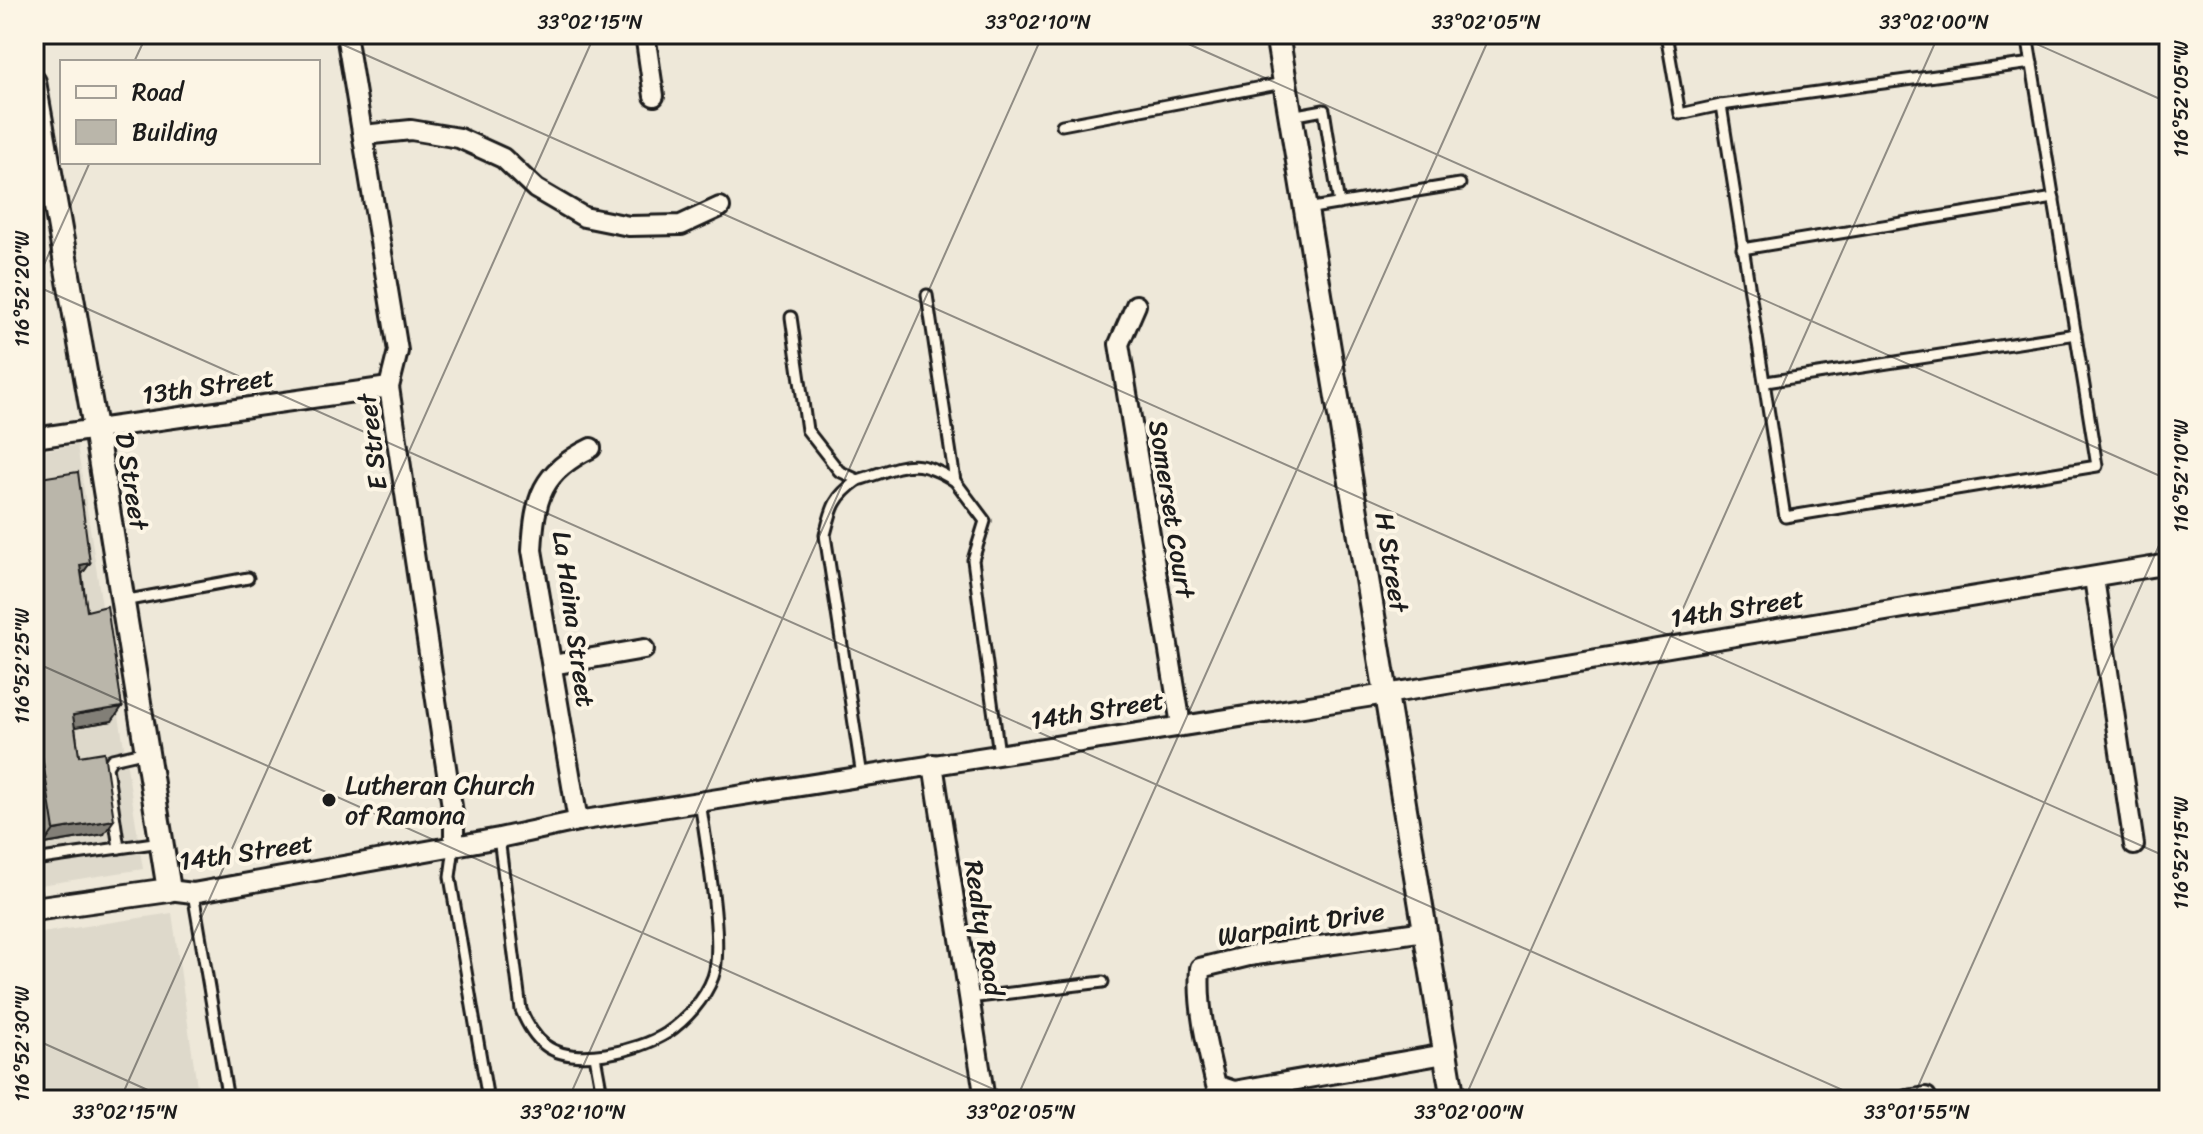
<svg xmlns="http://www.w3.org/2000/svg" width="2203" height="1134" font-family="Sriracha,sans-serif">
<rect width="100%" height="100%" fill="#eee8d9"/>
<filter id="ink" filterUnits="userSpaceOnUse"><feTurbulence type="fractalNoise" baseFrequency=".0125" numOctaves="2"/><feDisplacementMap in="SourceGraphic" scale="16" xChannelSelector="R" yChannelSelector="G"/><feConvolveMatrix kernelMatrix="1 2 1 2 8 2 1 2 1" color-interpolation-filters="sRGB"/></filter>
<g filter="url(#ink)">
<!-- built -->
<g fill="#ded9cb">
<polygon points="77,445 143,869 34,886 34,452"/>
<polygon points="172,913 199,1100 34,1100 34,934"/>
</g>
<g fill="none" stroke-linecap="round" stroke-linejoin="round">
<!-- service casing -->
<g stroke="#1c1c1c" stroke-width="15">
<g id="service">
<polyline points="1666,34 1680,114 1721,105 2032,63"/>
<polyline points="1721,105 1785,517 2097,466 2027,34"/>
<polyline points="1291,116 1324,110 1339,204"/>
<polyline points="1062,125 1283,83"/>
<polyline points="1306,209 1460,184"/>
<polyline points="1742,249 2054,198"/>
<polyline points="927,295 955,481 985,521 973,560 999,754"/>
<path d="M791,317L807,430L839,471L858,480C902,467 913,454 955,481"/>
<polyline points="1766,382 2076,334"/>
<path d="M858,480C834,497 832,507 825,535L862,776"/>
<polyline points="123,601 248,578"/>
<path d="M499,838L521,1010C526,1022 533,1036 545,1045C573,1067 639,1051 667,1033C686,1020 705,999 713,977C725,946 705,839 700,801"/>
<polyline points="454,847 450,877 488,1100"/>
<polyline points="119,848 107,767 112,759 147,751"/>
<polyline points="34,860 161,842"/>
<polyline points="34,891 37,909"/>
<polyline points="193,893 228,1100"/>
<polyline points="969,998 1103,982"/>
<polyline points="595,1056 603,1100"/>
</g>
</g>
<!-- minor casing -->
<g stroke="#1c1c1c" stroke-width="24">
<g id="minor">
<polyline points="346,34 398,351 389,387 454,820 454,846"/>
<polyline points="645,34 654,96"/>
<polyline points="363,135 411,130 459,138 503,158 536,189 584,217 629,226 681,225 720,207"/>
<polyline points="1136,305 1119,344 1181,725"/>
<polyline points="34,438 389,387"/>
<polyline points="2094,578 2134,845"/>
<polyline points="552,665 644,649"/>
<polyline points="933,764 985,1100"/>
<path d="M578,821L532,550C535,498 541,472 591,448"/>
<polyline points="169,890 193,893 499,838 578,821 1386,694 2169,564"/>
<path d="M1425,931L1249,956L1200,968C1197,1007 1207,1047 1216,1085L1234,1091L1445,1054"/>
<polyline points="1907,1100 1926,1097"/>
</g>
</g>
<!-- tertiary casing -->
<g stroke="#1c1c1c" stroke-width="28">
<g id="tertiary">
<polyline points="1277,34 1453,1100"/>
<polyline points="34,82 95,428 169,890 34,909"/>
</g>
</g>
<!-- service -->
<use href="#service" stroke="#fcf5e5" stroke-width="9"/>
<!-- minor -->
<use href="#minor" stroke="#fcf5e5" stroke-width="18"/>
<!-- tertiary -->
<use href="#tertiary" stroke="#fcf5e5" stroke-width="22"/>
</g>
<!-- wall -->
<polygon fill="#a09d92" stroke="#1c1c1c" stroke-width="2" points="34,479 90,563 82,574 87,611 112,721 75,727 79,756 104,834 44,844 34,783"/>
<!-- shaded-wall -->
<g fill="#827f77" stroke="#1c1c1c" stroke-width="2">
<polygon points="90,563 80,577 80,565"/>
<polygon points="122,707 112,721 63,729 73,715"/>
<polygon points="114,820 104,834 44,844 54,830"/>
</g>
<!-- building -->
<polygon fill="#bab6aa" stroke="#1c1c1c" stroke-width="2" points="78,472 90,563 80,565 87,611 107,606 122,707 73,715 79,756 104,752 114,820 54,830 34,707 34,479"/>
</g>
<!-- ticks -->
<path fill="none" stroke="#1c1c1c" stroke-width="2" stroke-opacity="0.45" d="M319,34L2169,858M1166,34L2169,480M2014,34L2169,103M134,62L147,34M34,285L1865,1100M34,287L90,162M34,662L1018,1100M34,1039L170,1100M120,1100L595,34M568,1100L1043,34M1016,1100L1491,34M1464,1100L1939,34M1912,1100L2169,523"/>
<!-- markers -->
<circle fill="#1c1c1c" stroke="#fcf5e5" stroke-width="3" cx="329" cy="800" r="8"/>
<g text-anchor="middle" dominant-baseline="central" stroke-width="8" stroke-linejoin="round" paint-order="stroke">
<!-- street labels -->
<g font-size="26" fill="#1c1c1c" stroke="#fcf5e5">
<text transform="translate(208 386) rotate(-8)">13th Street</text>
<text transform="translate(372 442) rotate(-97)">E Street</text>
<text transform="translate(132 481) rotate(81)">D Street</text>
<text transform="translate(1172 509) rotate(81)">Somerset Court</text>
<text transform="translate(1392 562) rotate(81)">H Street</text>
<text transform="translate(1737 608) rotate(-9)">14th Street</text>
<text transform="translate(574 619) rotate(82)">La Haina Street</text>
<text transform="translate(1097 710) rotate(-9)">14th Street</text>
<text transform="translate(246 852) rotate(-8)">14th Street</text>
<text transform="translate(1301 924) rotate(-9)">Warpaint Drive</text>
<text transform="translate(984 928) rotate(81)">Realty Road</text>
</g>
<!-- poi labels -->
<g font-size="26" fill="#1c1c1c" stroke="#fcf5e5" text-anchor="start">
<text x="345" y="785">Lutheran Church<tspan x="345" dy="30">of Ramona</tspan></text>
</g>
</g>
<!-- margin -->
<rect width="2203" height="1134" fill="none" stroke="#fcf5e5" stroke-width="88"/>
<!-- legend -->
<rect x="60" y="60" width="260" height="104" fill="#fcf5e5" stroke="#a29e95" stroke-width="2"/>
<rect x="76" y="86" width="40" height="12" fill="#fcf5e5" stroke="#a29e95" stroke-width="2"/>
<text x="132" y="100" font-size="24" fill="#1c1c1c">Road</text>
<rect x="76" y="120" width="40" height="24" fill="#bab6aa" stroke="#a29e95" stroke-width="2"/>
<text x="132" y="140" font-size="24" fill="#1c1c1c">Building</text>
<rect x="44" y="44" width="2115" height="1046" fill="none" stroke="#1c1c1c" stroke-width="3"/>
<g font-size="20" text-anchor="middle" fill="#1c1c1c">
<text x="590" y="29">33°02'15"N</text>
<text x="1038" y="29">33°02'10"N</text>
<text x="1486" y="29">33°02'05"N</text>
<text x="1934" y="29">33°02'00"N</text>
<text transform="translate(2181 99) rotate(-90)" y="7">116°52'05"W</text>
<text transform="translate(22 289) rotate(-90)" y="7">116°52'20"W</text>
<text transform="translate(2181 476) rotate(-90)" y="7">116°52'10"W</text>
<text transform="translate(22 666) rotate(-90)" y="7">116°52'25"W</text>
<text transform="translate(2181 853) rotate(-90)" y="7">116°52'15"W</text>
<text transform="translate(22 1044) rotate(-90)" y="7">116°52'30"W</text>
<text x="125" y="1119">33°02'15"N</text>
<text x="573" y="1119">33°02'10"N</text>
<text x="1021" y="1119">33°02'05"N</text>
<text x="1469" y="1119">33°02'00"N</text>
<text x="1917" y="1119">33°01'55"N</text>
</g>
</svg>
